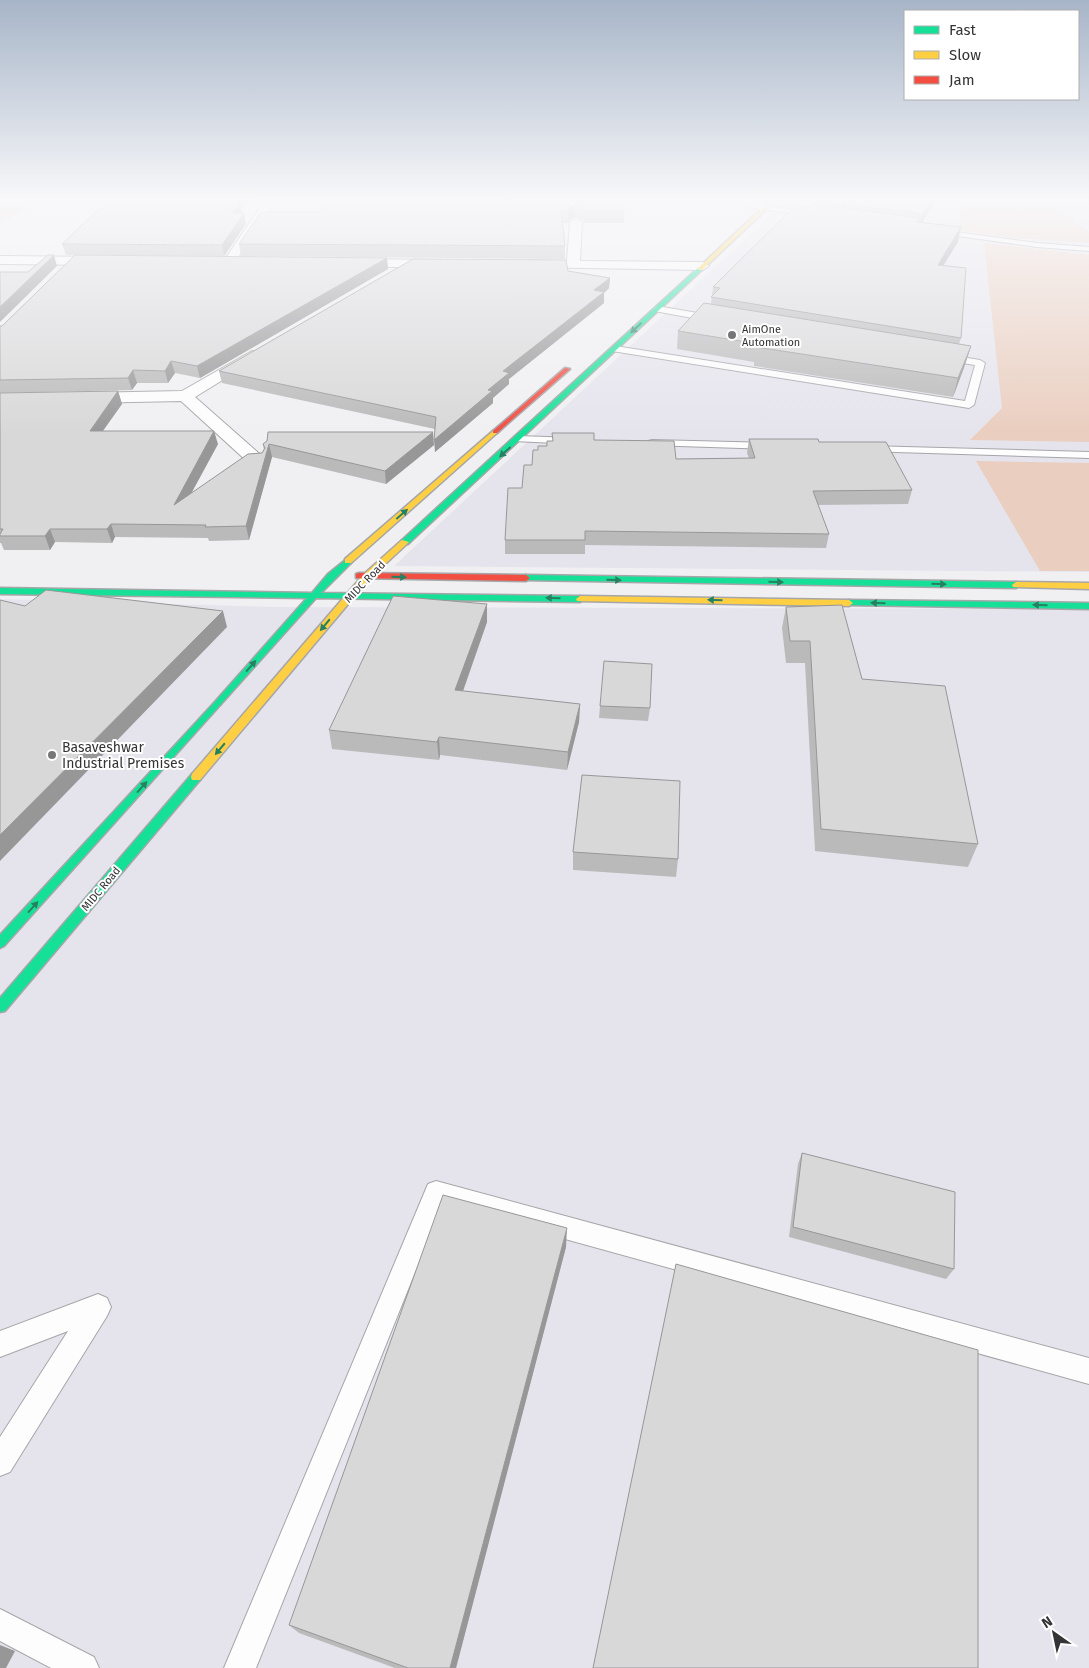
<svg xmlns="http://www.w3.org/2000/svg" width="1089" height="1668" font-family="'Fira Sans',sans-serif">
<rect width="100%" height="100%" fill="#f0f0f3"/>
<!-- built -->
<g fill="#e5e4ed">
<polygon points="787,200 1089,200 1089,572 394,566"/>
<polygon points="0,599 274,607 1089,609 1089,1668 0,1668"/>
</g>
<!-- green -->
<g fill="#eacebf">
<polygon points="0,200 45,200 0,223"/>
<polygon points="963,200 1089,200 1089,209 1060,212 1089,232 1089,243 1015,238 959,230"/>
<polygon points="984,243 1089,255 1089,442 970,440 1002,408"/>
<polygon points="976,461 1089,463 1089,571 1040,571"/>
</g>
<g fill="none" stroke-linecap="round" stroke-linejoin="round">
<!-- lane casing -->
<g stroke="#a6a6a9" stroke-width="2">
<g id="lane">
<polygon points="748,204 813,212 817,214 813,216 751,208 747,206"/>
<polygon points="933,229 1037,243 1089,247 1089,251 1037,247 936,233 932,231"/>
<polygon points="657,306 715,316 720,319 715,322 654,311 653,309"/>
<polygon points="615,346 965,401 975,365 943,360 938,357 943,354 980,360 985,363 974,405 969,408 612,351 610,349"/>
<polygon points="518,436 576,438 582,441 576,444 514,441 513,439"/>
<polygon points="652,440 771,443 777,446 771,449 648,445 646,443 648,441"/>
<polygon points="867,446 1089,452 1089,458 863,451 861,449"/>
<polygon points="436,1181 1089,1358 1089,1384 442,1205 256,1668 224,1668 428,1184"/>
<polygon points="98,1294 107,1298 111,1307 107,1316 10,1472 0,1476 0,1437 68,1331 0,1357 0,1331"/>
<polygon points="0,1609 94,1657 99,1668 51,1668 0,1641"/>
</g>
</g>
<!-- street casing -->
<g stroke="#a6a6a9" stroke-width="2">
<g id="street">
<polygon points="265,200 276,200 233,265 225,265 223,262"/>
<polygon points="576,219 582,222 580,261 703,262 709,266 703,270 524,267 523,264 524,261 529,260 567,261 570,222"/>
<polygon points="0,256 106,257 112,261 106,265 0,264"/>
<polygon points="351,259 441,260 447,264 441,268 347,266 345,263"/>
<polygon points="252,351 257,353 260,356 257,359 195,397 263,457 266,461 263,465 257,466 251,465 181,401 84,403 78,401 76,398 78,395 84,393 182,391"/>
</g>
</g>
<!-- fast casing -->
<g stroke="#a6a6a9" stroke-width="3">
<g id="fast">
<polygon points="698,268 703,269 408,544 402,544 402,540"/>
<polygon points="348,558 352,561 351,563 321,593 580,596 584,599 580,602 316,598 4,946 0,948 0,935 213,704 307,598 0,594 0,588 312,593 328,574"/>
<polygon points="526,575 1016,582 1020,585 1016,588 523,580 523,576"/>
<polygon points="849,600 1089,603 1089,609 846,605 846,601"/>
<polygon points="196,773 201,777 200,780 5,1011 0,1012 0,998 192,774"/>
</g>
</g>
<!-- slow casing -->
<g stroke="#a6a6a9" stroke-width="3">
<g id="slow">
<polygon points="771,200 776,200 702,270 698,270 698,268"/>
<polygon points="493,431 498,432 351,563 345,563 345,559"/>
<polygon points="402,540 409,542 370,578 200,780 192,780 191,777 192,774 364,574"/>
<polygon points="1016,582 1089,583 1089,589 1013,587 1012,585"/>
<polygon points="580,596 849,600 853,603 849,606 577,601 576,599"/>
</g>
</g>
<!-- jam casing -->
<g stroke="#a6a6a9" stroke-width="3">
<g id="jam">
<polygon points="565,368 570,369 497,433 493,433 493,431"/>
<polygon points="359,573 526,575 530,578 526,581 356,578 356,574"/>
</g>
</g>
<!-- lane -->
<use href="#lane" fill="#fdfdfd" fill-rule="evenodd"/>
<!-- street -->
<use href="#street" fill="#fdfdfd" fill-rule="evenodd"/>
<!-- fast -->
<use href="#fast" fill="#16e098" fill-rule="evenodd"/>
<!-- slow -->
<use href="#slow" fill="#ffcf43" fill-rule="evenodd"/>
<!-- jam -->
<use href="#jam" fill="#f24e42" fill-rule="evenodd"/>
</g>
<!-- wall -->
<g fill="#bababb">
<polygon points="623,200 624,211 624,223 584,223 583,220 575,217 569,220 568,223 563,223 565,246 565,259 241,256 239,244 320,212"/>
<polygon points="818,200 937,200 922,222 958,242 943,266 961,338 959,344 971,346 965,365 953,397 754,366 754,362 677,349 678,331 711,304 713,287 810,208 817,205"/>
<polygon points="241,209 242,213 244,213 246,224 224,256 66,255 62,244"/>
<polygon points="387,258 388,269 200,378 175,373 168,383 137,383 132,390 0,393 0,326"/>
<polygon points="610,278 609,288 604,293 604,303 509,379 509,384 493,398 493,403 435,452 435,429 222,383 219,371"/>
<polygon points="118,391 122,404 103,431 218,444 191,493 262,453 264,450 263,444 434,445 386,484 272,457 249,540 209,541 208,538 115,537 112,543 55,542 50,550 4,550 1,543 0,543 0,393"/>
<polygon points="749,439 819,442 912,490 908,504 818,505 829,534 826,548 585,545 585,554 505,554 505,540 522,488 538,450 547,446 594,440 676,459 749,458 747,453"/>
<polygon points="487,604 487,622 463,691 580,704 579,722 567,770 440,755 439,760 332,749 329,730"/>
<polygon points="786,607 862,679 978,844 968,867 815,851 805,663 786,663 782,628"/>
<polygon points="600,706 650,708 648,721 599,718"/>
<polygon points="573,852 678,859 676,877 573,870"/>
<polygon points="802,1153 954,1269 946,1279 789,1237 798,1164"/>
<polygon points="566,1247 456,1668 395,1668 299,1633 289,1625"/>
<polygon points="676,1264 978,1668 593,1668"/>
</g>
<!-- shaded-wall -->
<g fill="#979798">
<polygon points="238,200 248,200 241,209 242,213 232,213 236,203"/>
<polygon points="932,200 937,200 920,225 923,214"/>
<polygon points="575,205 575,217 569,220 568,223 568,211 569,208"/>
<polygon points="244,213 246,224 224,256 222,245"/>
<polygon points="961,227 958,242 934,280 938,265"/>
<polygon points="54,255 57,266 0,322 0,307"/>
<polygon points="387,258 388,269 200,378 197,366"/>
<polygon points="610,278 609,288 604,293 604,303 509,379 509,384 493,398 493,403 435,452 434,440 488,390 503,371 594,290"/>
<polygon points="971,346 965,365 953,397 958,378"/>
<polygon points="171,361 175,373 168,383 165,371"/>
<polygon points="133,370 137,383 132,390 128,378"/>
<polygon points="118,391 122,404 94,443 90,431"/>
<polygon points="214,431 218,444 178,518 174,505"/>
<polygon points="433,432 434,445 386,484 385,471"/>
<polygon points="269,444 272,457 249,540 246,526"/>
<polygon points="111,524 115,537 112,543 107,529"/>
<polygon points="50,529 55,542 50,550 45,536"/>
<polygon points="487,604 487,622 457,708 455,690"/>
<polygon points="223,611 227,627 0,861 0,835"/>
<polygon points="580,704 579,722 567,770 568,752"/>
<polygon points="439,737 440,755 439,760 437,742"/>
<polygon points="567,1228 566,1247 456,1668 450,1668"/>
<polygon points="0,1645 15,1651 6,1668 0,1668"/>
</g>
<!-- building -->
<g fill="#d8d8d9" stroke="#979798">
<polygon points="109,200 238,200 236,203 240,203 232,213 244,213 222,245 62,244"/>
<polygon points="326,200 623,200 624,211 584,211 583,208 575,205 569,208 568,211 561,211 565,246 239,244 261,212 320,212"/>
<polygon points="818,200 932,200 923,214"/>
<polygon points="813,204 919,218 917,222 961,227 938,265 966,268 961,338 711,297 720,288 713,287 795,206 810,208"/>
<polygon points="48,255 54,255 0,307 0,272 28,272"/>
<polygon points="75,255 387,258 197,366 171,361 165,371 133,370 128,378 0,380 0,326 2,326"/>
<polygon points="413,259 566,260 568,271 610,278 594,290 604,292 503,371 509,373 488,390 492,391 434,440 436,417 219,371"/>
<polygon points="704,303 971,346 958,378 756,347 759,344 678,331"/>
<polygon points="118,391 90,431 214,431 174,505 248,454 262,453 265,448 263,444 267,441 268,432 433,432 385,471 269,444 246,526 205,527 206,525 111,524 107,529 50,529 45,536 0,536 0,534 3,529 0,529 0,393"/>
<polygon points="552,433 594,433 594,440 674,441 676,459 755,458 749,439 818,439 819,442 886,442 912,490 813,491 829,534 585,531 585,540 505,540 508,488 522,488 524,465 532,465 533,450 538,450 538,446 547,446 547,441 553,441"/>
<polygon points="46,590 223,611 0,835 0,600 25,606"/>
<polygon points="393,596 487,604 455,690 580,704 568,752 439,737 437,742 329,730"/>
<polygon points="842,605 862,679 945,686 978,844 821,829 810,641 790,641 786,607"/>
<polygon points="604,661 652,664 650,708 600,706"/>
<polygon points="582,775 680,781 678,859 573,852"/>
<polygon points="802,1153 955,1192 954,1269 793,1227"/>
<polygon points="443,1195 567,1228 450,1668 408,1668 289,1625"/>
<polygon points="676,1264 978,1350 978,1668 593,1668"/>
</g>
<!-- one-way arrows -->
<defs><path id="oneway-solid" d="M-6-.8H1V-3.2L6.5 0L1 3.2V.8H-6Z" transform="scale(1.25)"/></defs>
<g fill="#268162">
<use href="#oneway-solid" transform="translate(636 328) rotate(137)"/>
<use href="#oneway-solid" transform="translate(505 452) rotate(138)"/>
<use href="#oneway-solid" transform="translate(402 514) rotate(-41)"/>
<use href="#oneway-solid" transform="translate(399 577) rotate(1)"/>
<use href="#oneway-solid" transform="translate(614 580) rotate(1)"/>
<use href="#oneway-solid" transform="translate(776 582) rotate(1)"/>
<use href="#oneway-solid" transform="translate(939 584) rotate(1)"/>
<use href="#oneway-solid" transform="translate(553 598) rotate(-179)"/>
<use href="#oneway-solid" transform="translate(715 600) rotate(-179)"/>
<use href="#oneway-solid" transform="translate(878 603) rotate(-179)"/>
<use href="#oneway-solid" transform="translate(1040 605) rotate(-179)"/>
<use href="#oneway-solid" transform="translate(325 625) rotate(130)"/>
<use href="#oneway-solid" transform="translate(251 666) rotate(-49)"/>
<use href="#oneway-solid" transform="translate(220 749) rotate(130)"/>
<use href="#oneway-solid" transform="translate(142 787) rotate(-48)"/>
<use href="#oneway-solid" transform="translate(33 907) rotate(-48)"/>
</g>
<!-- sky -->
<linearGradient id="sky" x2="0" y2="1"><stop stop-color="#a7b5c8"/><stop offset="0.46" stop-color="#f8f8fa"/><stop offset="1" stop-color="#f8f8fa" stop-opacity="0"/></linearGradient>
<rect width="1089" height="434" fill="url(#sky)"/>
<!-- markers -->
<g fill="#767678" stroke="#fff" stroke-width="2">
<circle cx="732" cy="335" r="5"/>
<circle cx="52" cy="755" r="5"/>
</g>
<g text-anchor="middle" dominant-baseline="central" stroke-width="4" stroke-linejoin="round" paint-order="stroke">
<!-- far-poi labels -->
<g font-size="11" fill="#343436" stroke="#fff" text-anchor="start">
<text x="742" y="329">AimOne<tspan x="742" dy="13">Automation</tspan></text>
</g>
<!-- far-street labels -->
<g font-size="11" fill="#343436" stroke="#fff">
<text transform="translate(365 582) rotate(-46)">MIDC Road</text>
<text transform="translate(101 889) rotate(-50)">MIDC Road</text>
</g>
<!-- poi labels -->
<g font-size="14" fill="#343436" stroke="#fff" text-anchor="start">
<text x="62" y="747">Basaveshwar<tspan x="62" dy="16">Industrial Premises</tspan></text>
</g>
</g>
<!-- legend -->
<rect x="904" y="10" width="175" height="90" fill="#ffffff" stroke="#aeaeaf"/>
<rect x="914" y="26" width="25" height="8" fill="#16e098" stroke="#aeaeaf"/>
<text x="949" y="35" font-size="15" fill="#343436">Fast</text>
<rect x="914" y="51" width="25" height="8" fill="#ffcf43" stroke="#aeaeaf"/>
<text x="949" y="60" font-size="15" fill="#343436">Slow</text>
<rect x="914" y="76" width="25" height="8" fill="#f24e42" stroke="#aeaeaf"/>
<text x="949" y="85" font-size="15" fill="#343436">Jam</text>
<!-- north arrow -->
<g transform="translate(1054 1633) rotate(327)" stroke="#ffffff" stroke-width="4" paint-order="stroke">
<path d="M0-4L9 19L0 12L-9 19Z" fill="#343436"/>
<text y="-8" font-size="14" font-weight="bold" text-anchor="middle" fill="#343436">N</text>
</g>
</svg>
